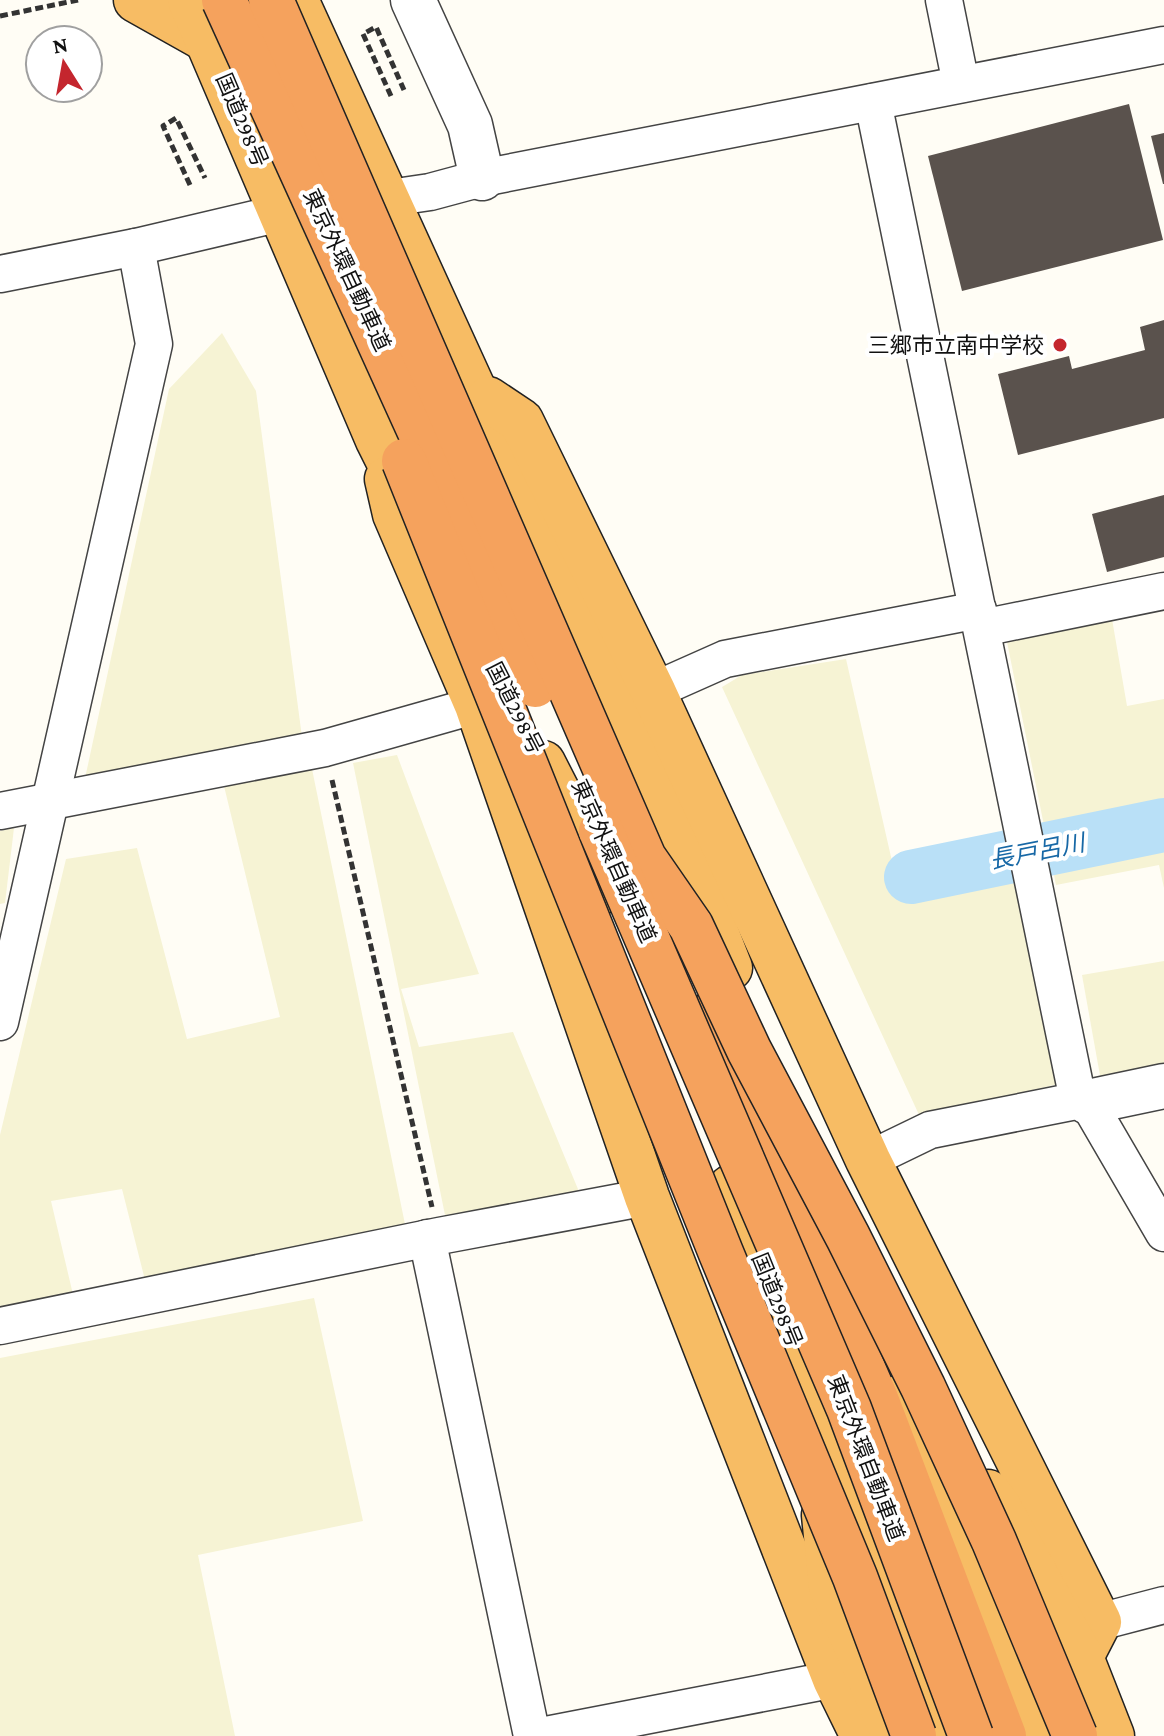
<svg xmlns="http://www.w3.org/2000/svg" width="1164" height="1736" font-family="'Crimson Pro','Noto Sans JP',serif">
<rect width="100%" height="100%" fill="#fffdf5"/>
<!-- farmland -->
<g fill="#f6f3d4">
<polygon points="222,333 256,391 302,737 84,783 169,389"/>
<polygon points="1112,619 1127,706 1164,699 1164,888 1159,865 1056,885 1007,642"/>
<polygon points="846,659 899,892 1022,871 1062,1083 920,1117 722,687 742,675"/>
<polygon points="397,755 479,974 401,989 419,1047 513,1032 580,1194 445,1215 353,763"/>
<polygon points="312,769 407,1234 146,1284 122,1189 51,1201 75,1303 0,1316 0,1135 66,859 137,848 187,1039 280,1017 224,786"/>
<polygon points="14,828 5,903 0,904 0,831"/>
<polygon points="1164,961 1164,1070 1101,1081 1082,975"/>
<polygon points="314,1298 363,1521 198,1555 235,1736 0,1736 0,1358"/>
</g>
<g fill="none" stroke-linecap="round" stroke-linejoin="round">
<!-- river -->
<polyline stroke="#b9e0f7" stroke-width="54" points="911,877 1164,825"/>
</g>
<!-- building -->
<g fill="#5a524d">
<polygon points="1129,104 1163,240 962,291 928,156"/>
<polygon points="1164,133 1164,184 1163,184 1151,136"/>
<polygon points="1164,320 1164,418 1018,455 998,374 1069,356 1072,369 1145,350 1140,327"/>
<polygon points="1164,495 1164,557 1107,572 1092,514"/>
</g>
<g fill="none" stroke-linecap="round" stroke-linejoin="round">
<!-- minor casing -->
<g stroke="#444" stroke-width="39">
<g id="minor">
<polyline points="944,0 961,84"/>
<polyline points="873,102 1078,1100"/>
<polyline points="362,202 430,192 482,178 1164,45"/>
<polyline points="0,274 136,247 281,213 308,210"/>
<polyline points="982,628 1164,591"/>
<polyline points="653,691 725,659 978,610"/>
<polyline points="0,811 325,748 477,705"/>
<polyline points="0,1022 154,344 136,247"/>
<polyline points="868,1160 930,1130 1086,1099 1164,1233"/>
<polyline points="427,1238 532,1736"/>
<polyline points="0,1326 439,1236 647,1197"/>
<polyline points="1099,1622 1164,1605"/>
<polyline points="541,1736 835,1679"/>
</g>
</g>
<!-- tertiary casing -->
<g stroke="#444" stroke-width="47">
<g id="tertiary">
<polyline points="413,0 470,125 482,178"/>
<polyline points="1088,1102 1164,1086"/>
</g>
</g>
<!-- trunk casing -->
<g stroke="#222" stroke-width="47">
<g id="trunk">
<polyline points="136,0 209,41"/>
<polyline points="190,0 378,440 411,506"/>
<polyline points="296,0 687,857 730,968"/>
<polyline points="488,399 521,421 653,691 868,1160 1099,1622 1081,1657"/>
<polyline points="387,479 395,514 477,705 647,1197 835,1679 863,1736"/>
<polyline points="543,763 608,890"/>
<polyline points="731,1187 811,1383 944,1736"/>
<polyline points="898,1398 1034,1736"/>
<polyline points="988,1492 999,1507 1081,1657 1112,1736"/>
<polyline points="824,1515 831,1587 890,1726"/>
</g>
</g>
<!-- motorway casing -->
<g stroke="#222" stroke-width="47">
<polyline id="motorway" points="711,1014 876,1399 1004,1736"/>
</g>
<!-- path -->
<g stroke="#333" stroke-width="5" stroke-dasharray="8 4" stroke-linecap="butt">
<polyline points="0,16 78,0"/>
<polyline points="391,96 363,34 376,27 404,90"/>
<polyline points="190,185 163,126 176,118 205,178"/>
<polyline points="332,780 432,1207"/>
</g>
<!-- minor -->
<use href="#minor" stroke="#fff" stroke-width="36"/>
<!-- tertiary -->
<use href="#tertiary" stroke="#fff" stroke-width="44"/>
<!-- trunk -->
<use href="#trunk" stroke="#f7bc64" stroke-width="44"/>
<!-- motorway -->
<use href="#motorway" stroke="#f5a25d" stroke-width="44"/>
<!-- motorway-bridge casing -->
<g stroke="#222" stroke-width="47" stroke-linecap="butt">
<g id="motorway-bridge">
<polyline points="224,0 535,685"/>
<polyline points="271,0 644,858 691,926 749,1050 848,1237 923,1387 994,1541 1075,1736"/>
<polyline points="404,461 721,1253 855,1577 914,1736"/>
<polyline points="601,831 849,1409 971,1736"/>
</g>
</g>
<!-- motorway-bridge -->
<use href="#motorway-bridge" stroke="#f5a25d" stroke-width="44"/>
</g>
<!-- markers -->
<circle fill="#c4262e" stroke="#fff" stroke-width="3" cx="1060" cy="345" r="8"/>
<g text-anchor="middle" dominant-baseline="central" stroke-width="8" stroke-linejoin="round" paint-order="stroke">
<!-- street labels -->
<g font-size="22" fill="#111" stroke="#fff">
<text transform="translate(242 120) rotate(67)">国道298号</text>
<text transform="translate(347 270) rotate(65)">東京外環自動車道</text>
<text transform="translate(515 708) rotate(63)">国道298号</text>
<text transform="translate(614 861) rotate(66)">東京外環自動車道</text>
<text transform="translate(777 1300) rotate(68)">国道298号</text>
<text transform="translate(866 1458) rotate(69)">東京外環自動車道</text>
</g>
<!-- poi labels -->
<g font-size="22" fill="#111" stroke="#fff" text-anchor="end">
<text x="1044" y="345">三郷市立南中学校</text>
</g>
<!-- water labels -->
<g font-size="24" font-style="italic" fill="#1768a6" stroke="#fff">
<text transform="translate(1037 851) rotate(-11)">長戸呂川</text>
</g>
</g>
<!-- north arrow -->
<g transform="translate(64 64) rotate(349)"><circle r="38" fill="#ffffff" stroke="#a0a0a0" stroke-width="2"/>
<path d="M0-6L14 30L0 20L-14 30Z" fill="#c4262e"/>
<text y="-12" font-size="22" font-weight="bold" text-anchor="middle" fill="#111111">N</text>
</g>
</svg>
